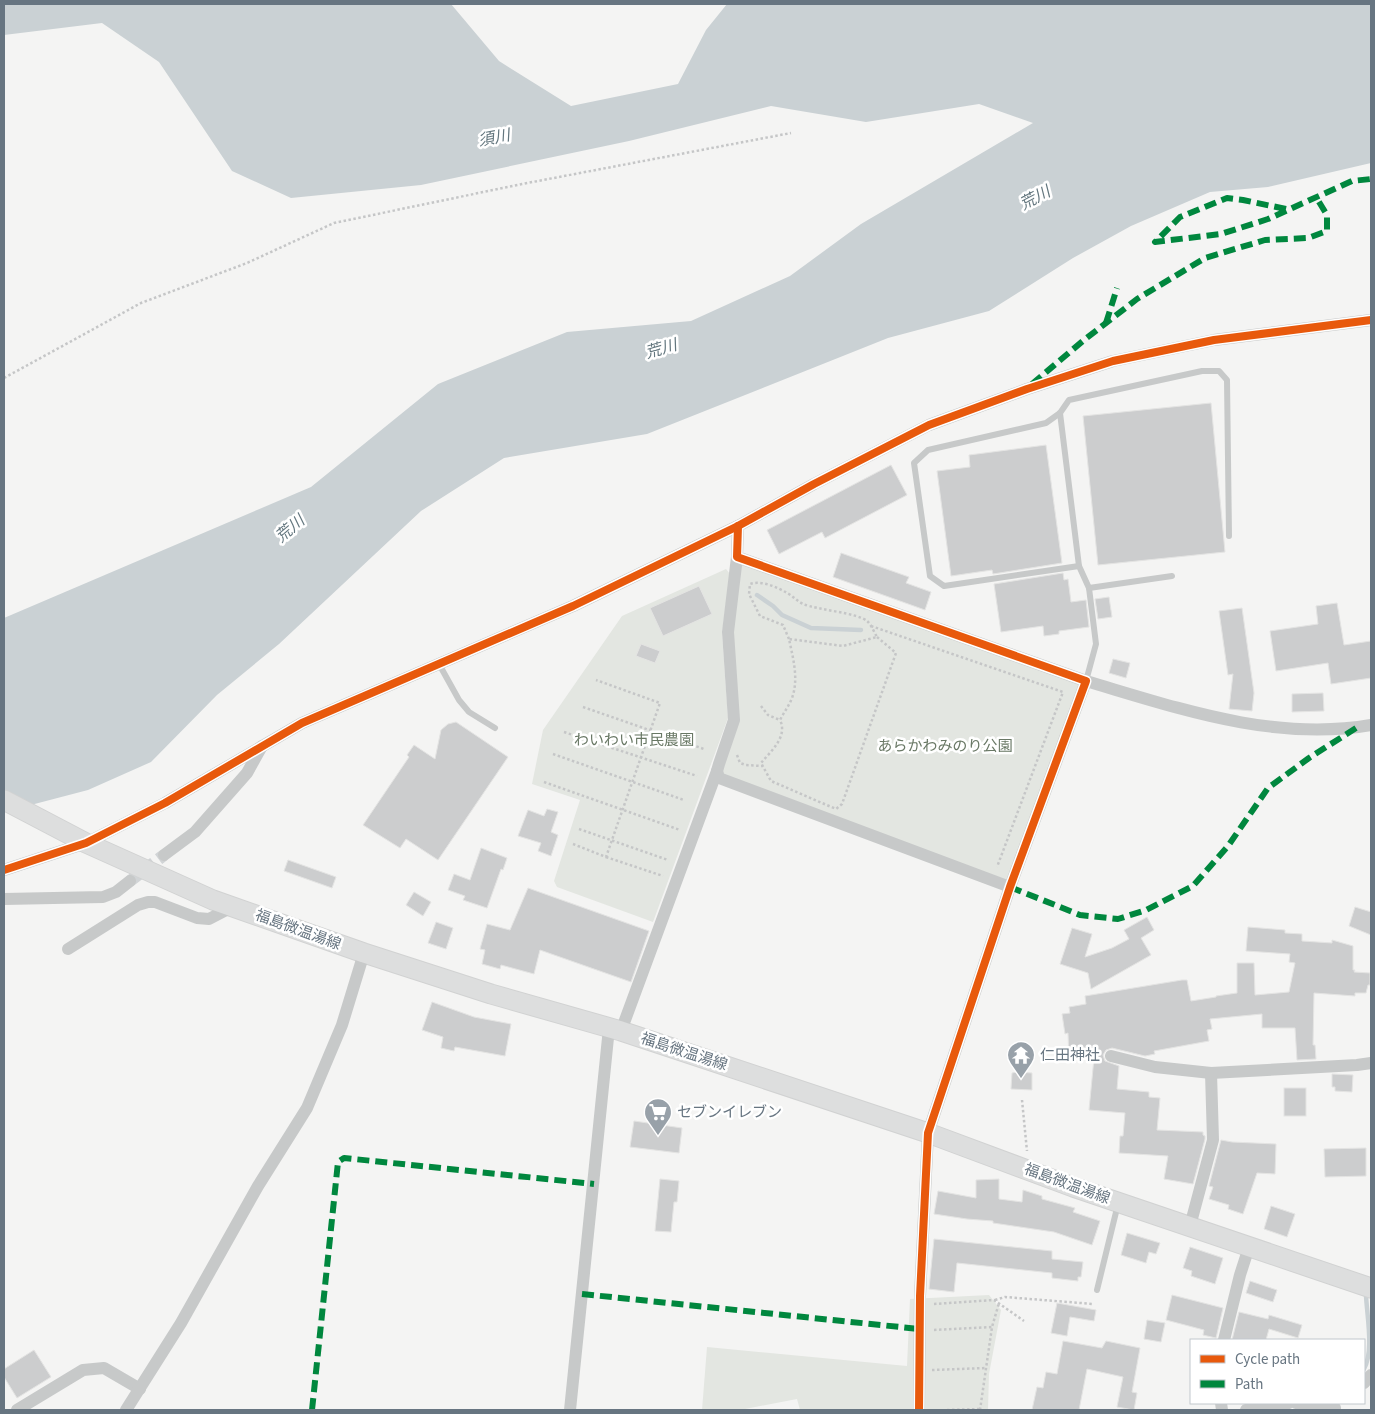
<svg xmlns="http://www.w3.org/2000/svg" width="1375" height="1414" font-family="'Source Sans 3','Noto Sans JP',sans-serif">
<rect width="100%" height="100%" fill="#f4f4f3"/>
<!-- green -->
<g fill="#e3e6e1">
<polygon points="740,564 1081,684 1008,881 723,775 721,770 739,717 732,636"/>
<polygon points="726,569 730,574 722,633 728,718 653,922 557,887 554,881 580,800 532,784 543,730 622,616"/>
<polygon points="989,1295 1001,1310 989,1374 988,1410 800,1410 797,1399 740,1410 702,1410 707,1347 907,1366 910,1299"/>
</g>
<!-- water -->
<polygon fill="#cad1d4" points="4,4 451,4 499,61 571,106 678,84 706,30 727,4 1371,4 1371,163 1268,187 1210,192 1131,226 1073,258 989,311 888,338 647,434 504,458 421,511 279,644 217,695 151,762 88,790 4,812 4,618 311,487 438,384 567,332 691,321 790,276 861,224 1033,123 979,104 866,122 771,106 629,141 421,185 291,198 232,171 159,62 102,23 4,35"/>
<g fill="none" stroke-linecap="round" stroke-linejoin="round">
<!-- stream -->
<g stroke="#cad1d4" stroke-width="4.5">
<polyline points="757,595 773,606 782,615 811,628 861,630"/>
<path d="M1364,1369C1374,1351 1367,1317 1366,1295L1368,1293"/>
</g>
</g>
<!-- building -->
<g fill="#cccdce" stroke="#e4e4e3">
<polygon points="1211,403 1225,552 1098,565 1083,416"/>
<polygon points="1046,445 1062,563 993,574 992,570 951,576 937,471 970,467 969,455"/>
<polygon points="891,465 907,495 825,538 822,532 779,554 767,530"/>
<polygon points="841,553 909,577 906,583 931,592 925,610 833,577"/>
<polygon points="1063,573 1064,580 1068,579 1071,602 1086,600 1089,627 1059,631 1059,634 1044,636 1043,626 1001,632 994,584"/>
<polygon points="699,586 712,614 663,636 650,608"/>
<polygon points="1109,597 1112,617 1098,619 1095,599"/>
<polygon points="1337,603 1344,645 1371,641 1371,678 1331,684 1328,663 1276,671 1270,631 1318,624 1316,606"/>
<polygon points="1242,608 1254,693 1252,711 1229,709 1233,674 1228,675 1219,611"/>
<polygon points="641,644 660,651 655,663 636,656"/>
<polygon points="1113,659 1130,663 1126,678 1109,673"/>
<polygon points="1323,693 1324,711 1292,712 1292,694"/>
<polygon points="456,722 508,757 438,860 406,839 400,848 363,825 409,757 407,755 414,745 435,759 441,730 448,724"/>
<polygon points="547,809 558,812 551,832 558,835 551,856 538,851 541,843 518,836 528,810 544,816"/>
<polygon points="481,848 507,858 503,870 501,869 487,908 463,900 465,896 448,890 454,874 470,880"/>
<polygon points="288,860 336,877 332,888 284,871"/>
<polygon points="528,888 649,931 631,982 540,950 534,974 501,965 500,969 482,964 485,950 480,949 487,924 510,930"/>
<polygon points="414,892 431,902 423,916 406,905"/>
<polygon points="1355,907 1371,912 1371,935 1349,926"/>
<polygon points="1147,917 1154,930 1141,938 1151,955 1091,989 1088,973 1060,964 1072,928 1092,934 1085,957 1112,948 1129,939 1124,930"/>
<polygon points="436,922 453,928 446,949 428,943"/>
<polygon points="1248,927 1285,930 1285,933 1302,934 1302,941 1332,943 1332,940 1353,946 1353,970 1355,970 1354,972 1370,973 1370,985 1368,985 1366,993 1355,993 1355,996 1314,993 1313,1045 1315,1045 1316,1059 1297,1060 1295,1028 1262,1028 1262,1014 1210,1019 1212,1029 1207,1030 1209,1041 1154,1051 1155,1054 1145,1056 1112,1048 1106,1050 1103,1055 1105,1061 1119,1066 1117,1089 1149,1092 1149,1097 1160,1098 1157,1130 1203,1132 1203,1135 1205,1136 1205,1139 1193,1184 1164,1179 1168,1156 1119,1153 1120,1136 1123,1136 1125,1113 1089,1110 1094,1058 1069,1059 1068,1033 1065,1034 1062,1014 1070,1013 1069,1007 1086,1004 1085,996 1182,980 1187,980 1191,1001 1216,997 1216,996 1237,993 1237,963 1254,963 1255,995 1289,992 1295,963 1289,962 1290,954 1246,951"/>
<polygon points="432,1002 474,1017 511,1024 505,1056 455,1047 454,1051 441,1048 443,1037 422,1030"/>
<polygon points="1017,1072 1032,1073 1032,1090 1011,1089 1012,1073"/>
<polygon points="1332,1074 1353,1075 1352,1092 1335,1091 1335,1087 1332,1087"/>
<rect x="1284" y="1088" width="22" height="28"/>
<polygon points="634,1121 682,1128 679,1153 630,1147"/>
<polygon points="1221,1140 1232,1142 1276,1144 1275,1174 1257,1173 1243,1214 1228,1209 1229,1205 1209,1199 1213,1187 1209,1186"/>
<polygon points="1366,1148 1366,1176 1325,1177 1324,1149"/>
<polygon points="660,1179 679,1181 677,1202 674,1202 671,1232 655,1231"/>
<polygon points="999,1179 999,1199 1022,1202 1023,1190 1042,1196 1042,1199 1075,1208 1073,1212 1100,1221 1092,1245 1054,1232 993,1223 993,1221 967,1219 934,1214 938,1191 976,1198 976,1180"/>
<polygon points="1271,1206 1295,1214 1287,1237 1264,1229"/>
<polygon points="1127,1233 1160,1243 1156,1254 1149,1252 1146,1263 1121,1255"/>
<polygon points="934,1239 1052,1251 1052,1259 1083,1262 1081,1277 1078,1277 1078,1281 1052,1278 1052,1273 957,1263 954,1292 929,1289"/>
<polygon points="1190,1247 1223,1258 1215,1284 1191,1276 1192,1271 1183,1268"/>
<polygon points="1250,1281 1277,1290 1273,1302 1246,1293"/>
<polygon points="1172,1295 1223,1308 1216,1338 1203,1335 1204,1330 1166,1320"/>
<polygon points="1057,1303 1096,1310 1094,1321 1070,1317 1067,1336 1051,1333"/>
<polygon points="1239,1312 1268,1319 1269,1315 1302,1325 1298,1338 1269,1329 1266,1340 1232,1340"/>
<polygon points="1147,1320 1165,1323 1161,1342 1144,1339"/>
<polygon points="1063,1341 1102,1348 1106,1341 1140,1348 1132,1392 1137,1393 1134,1410 1117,1407 1123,1377 1087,1369 1079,1410 1032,1410 1037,1387 1043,1388 1046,1372 1057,1374"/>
<polygon points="34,1350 51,1377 17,1398 4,1377 4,1369"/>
</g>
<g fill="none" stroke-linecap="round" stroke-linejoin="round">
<!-- minor-tunnel -->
<polyline stroke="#d1d4d6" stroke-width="12" stroke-dasharray="12 6" stroke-linecap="butt" points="130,881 164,855"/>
<!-- secondary casing -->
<g stroke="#d1d2d2" stroke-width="21">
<polyline id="secondary" points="4,800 86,843 213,900 364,953 491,994 621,1031 928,1133 1073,1187 1371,1288"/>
</g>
<!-- path -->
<g stroke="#c5c6c7" stroke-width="2.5" stroke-dasharray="2.5 2.5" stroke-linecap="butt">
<polyline points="4,378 141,303 247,263 334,223 522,184 791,133"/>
<polyline points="871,626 1063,692 997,867"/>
<path d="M877,637L896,653L842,804L836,809L771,781L761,763C771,751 788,737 780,720C784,712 789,706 792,698C799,679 793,658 789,639L843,646Z"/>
<path d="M789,639L783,625L760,616L749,594L750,584C761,580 777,587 787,593C793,596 797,601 803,604C818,610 858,613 867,621C871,624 874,632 877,637"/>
<polyline points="761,706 768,715 780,720"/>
<polyline points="583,707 704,749"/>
<polyline points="564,732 697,776"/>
<polyline points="553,754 684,800"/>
<polyline points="737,755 740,763 746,765 762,766"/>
<polyline points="544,782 680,830"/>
<polyline points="579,829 668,860"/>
<polyline points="573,844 606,857 660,703 596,680"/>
<polyline points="606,857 663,876"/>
<polyline points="1022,1100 1027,1151"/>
<polyline points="995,1300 1005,1297 1093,1304"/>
<polyline points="934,1304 994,1300 1024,1321"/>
<polyline points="934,1330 992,1327"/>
<polyline points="932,1370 986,1368"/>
<polyline points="947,1410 980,1409"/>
<polyline points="980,1410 992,1327 999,1303"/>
</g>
<!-- service -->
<g stroke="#c7c9c9" stroke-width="6">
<polyline points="1060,413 1079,566 1089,588 1096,644 1086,681"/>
<polyline points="1079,566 944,586 930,576 914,463 928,450 1046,423 1060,413 1069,400 1202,371 1219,371 1227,380 1229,536"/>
<polyline points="1089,588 1172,576"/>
<polyline points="439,664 459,700 469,712 495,728"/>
<polyline points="1097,1290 1118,1204"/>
</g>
<!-- minor -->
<g stroke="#c7c9c9" stroke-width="12">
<polyline points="738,526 737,557 1086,681 1010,887 928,1133 920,1296 919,1410"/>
<polyline points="737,557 728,632 734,720 719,764 717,771 719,778 1010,887"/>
<path d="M1086,681C1178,708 1274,742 1371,725"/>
<polyline points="164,855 195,832 247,773 262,746"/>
<polyline points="4,870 86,843 165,803 302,723 573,606 738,526 814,484 929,425 1027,389 1113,361 1214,340 1371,320"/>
<polyline points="4,899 103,897 116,892 130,881"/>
<polyline points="68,949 138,905 148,902 155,902 197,918 209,919 232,907"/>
<polyline points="621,1031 717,771"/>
<polyline points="1111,1056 1155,1067 1211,1073 1357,1065 1371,1063"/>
<polyline points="1190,1226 1213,1140 1211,1073"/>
<polyline points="1224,1340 1240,1275 1249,1247"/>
<polyline points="1364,1383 1371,1375"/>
<polyline points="1221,1403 1222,1410"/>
<polyline points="1296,1403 1335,1408"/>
<polyline points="17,1410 83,1370 104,1368 140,1389"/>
<polyline points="126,1410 181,1323 258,1186 307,1108 342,1025 364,953"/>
<polyline points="570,1410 609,1028"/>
<polyline points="1246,1410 1289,1403"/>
</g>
<!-- secondary -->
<use href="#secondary" stroke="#dddede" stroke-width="19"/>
<!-- quiet -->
<g stroke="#00873e" stroke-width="6" stroke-dasharray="12 6" stroke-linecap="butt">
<polyline points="1286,209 1243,200 1227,198 1180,217 1155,242 1221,234 1268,219 1352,181 1371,179"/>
<polyline points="1106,323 1117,288"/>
<polyline points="1032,384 1084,340 1137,299 1205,258 1265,240 1308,238 1327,231 1327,215 1316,197"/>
<polyline points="1010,887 1080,915 1118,919 1146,910 1193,886 1228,846 1268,788 1309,758 1356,728"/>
<polyline points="582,1294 919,1329"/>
<polyline points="312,1410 338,1162 344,1158 594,1184"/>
</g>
<!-- cycleway casing -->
<g stroke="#fff" stroke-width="11">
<g id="cycleway">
<polyline points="738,526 737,557 1086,681 1010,887 928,1133 920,1296 919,1410"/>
<polyline points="4,870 86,843 165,803 302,723 573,606 738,526 814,484 929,425 1027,389 1113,361 1214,340 1371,320"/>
</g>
</g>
<!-- cycleway -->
<use href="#cycleway" stroke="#e8590c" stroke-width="8"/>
</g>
<!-- icons -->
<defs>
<g id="temple-pin" transform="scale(1.4375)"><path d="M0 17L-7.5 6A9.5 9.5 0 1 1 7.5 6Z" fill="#98a1a9" stroke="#fff"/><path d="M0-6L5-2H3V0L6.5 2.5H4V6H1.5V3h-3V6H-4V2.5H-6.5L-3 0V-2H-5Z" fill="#fff"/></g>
<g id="supermarket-pin" transform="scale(1.4375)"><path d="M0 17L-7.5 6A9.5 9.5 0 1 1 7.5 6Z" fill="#98a1a9" stroke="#fff"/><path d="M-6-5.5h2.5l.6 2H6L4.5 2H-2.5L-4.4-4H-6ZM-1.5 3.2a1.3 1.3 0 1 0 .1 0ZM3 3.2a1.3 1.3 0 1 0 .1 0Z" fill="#fff"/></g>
</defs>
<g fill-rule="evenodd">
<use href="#temple-pin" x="1021" y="1055"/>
<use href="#supermarket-pin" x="658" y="1112"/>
</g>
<g text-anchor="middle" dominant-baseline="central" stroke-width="5" stroke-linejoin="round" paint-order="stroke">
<!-- park labels -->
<g font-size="15" fill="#697865" stroke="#fff">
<text x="634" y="740">わいわい市民農園</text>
<text x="945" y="746">あらかわみのり公園</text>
</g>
<!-- street labels -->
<g font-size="15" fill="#677581" stroke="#fff">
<text transform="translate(298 930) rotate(20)">福島微温湯線</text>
<text transform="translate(684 1052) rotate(18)">福島微温湯線</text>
<text transform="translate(1067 1184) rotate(20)">福島微温湯線</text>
</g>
<!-- poi labels -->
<g font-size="15" fill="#677581" stroke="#fff" text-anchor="start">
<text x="1040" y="1055">仁田神社</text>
<text x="677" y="1112">セブンイレブン</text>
</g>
<!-- water labels -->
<g font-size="16" font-style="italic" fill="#63767e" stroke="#fff">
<text transform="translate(494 138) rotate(-11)">須川</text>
<text transform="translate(1035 198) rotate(-28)">荒川</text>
<text transform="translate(661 349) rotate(-16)">荒川</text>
<text transform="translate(290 529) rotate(-40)">荒川</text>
</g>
</g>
<!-- border -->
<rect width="1375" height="1414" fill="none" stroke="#677581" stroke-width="10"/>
<!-- legend -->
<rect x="1190" y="1339" width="175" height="65" fill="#ffffff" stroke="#c2c8cd"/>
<rect x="1200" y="1355" width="25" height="8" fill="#e8590c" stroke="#c2c8cd"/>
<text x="1235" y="1364" font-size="15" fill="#677581">Cycle path</text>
<rect x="1200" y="1380" width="25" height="8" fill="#00873e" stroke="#c2c8cd"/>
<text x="1235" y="1389" font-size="15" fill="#677581">Path</text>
</svg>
